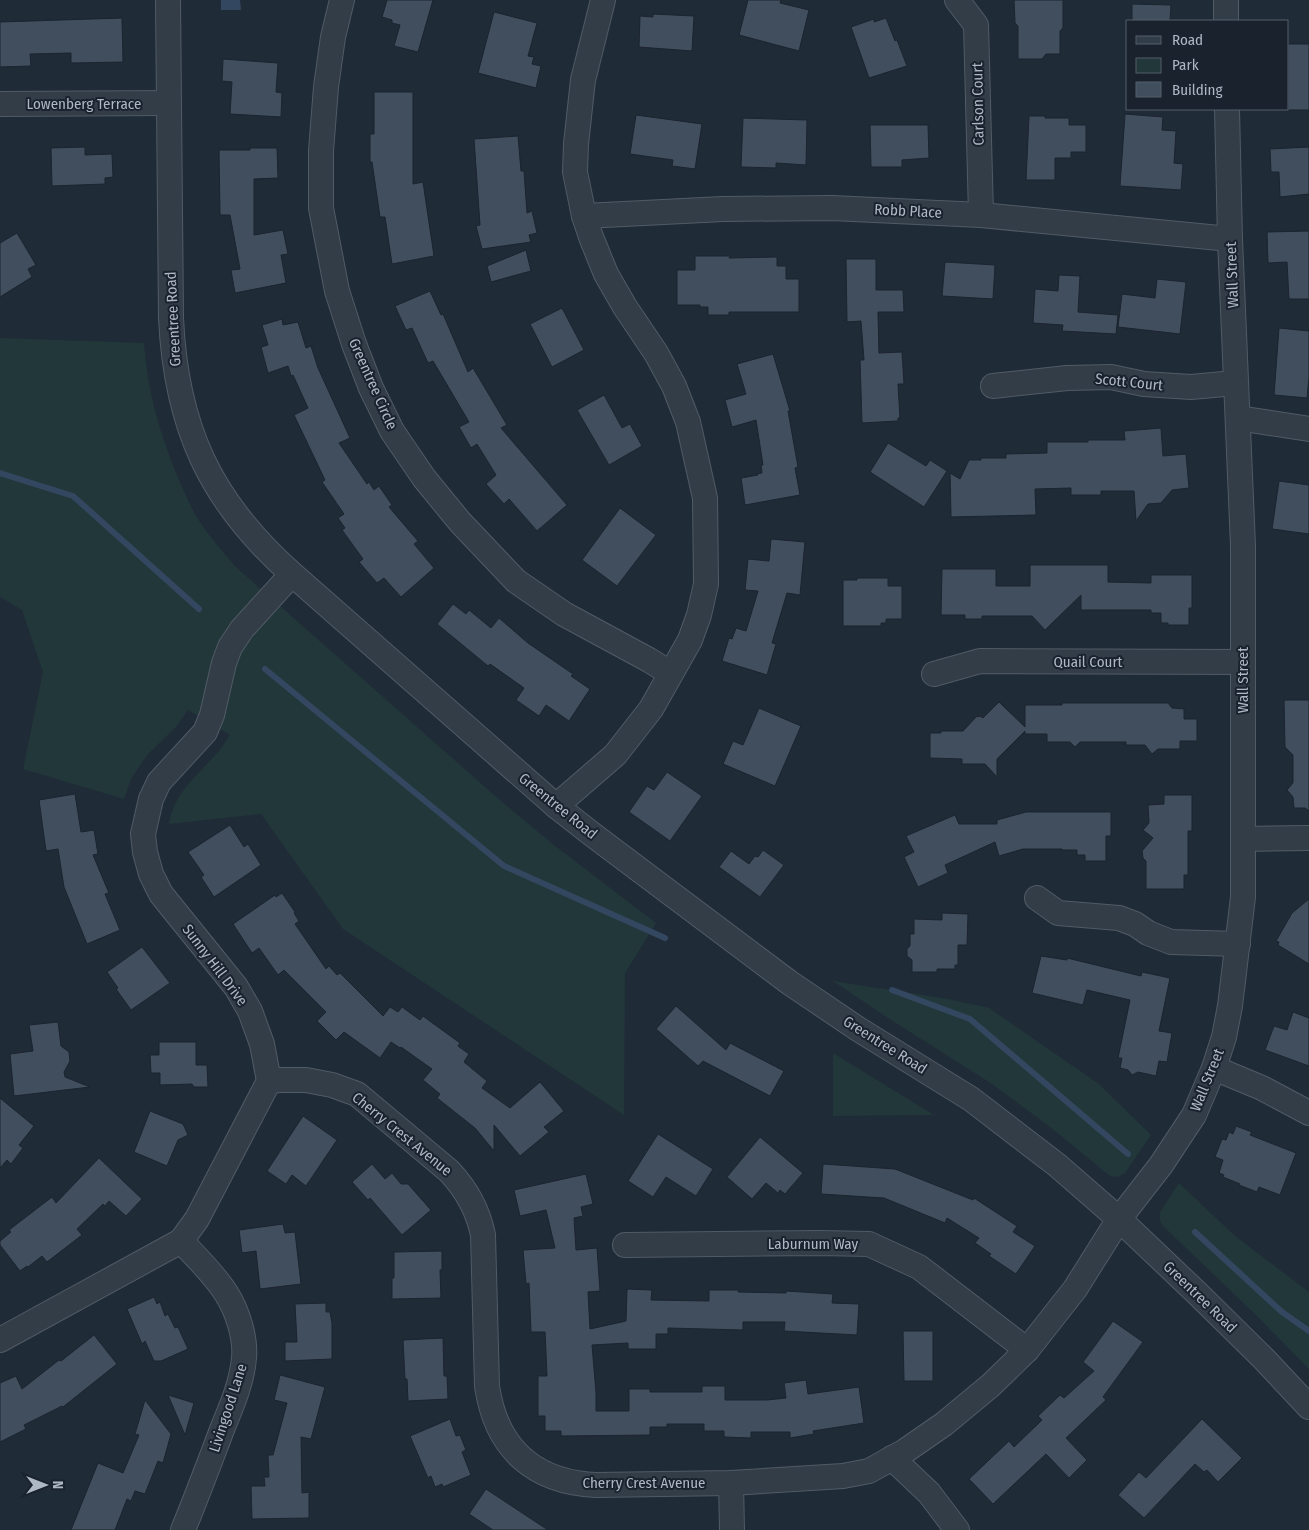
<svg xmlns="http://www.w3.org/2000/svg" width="1309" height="1530" font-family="'Fira Sans Condensed',sans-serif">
<rect width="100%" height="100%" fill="#202b38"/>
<!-- green -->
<g fill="#223739">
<path d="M0,338L144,343C147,389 159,431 176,473C183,489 189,504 198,519C209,536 222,551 236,567L502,802L554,845L656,923L625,973L624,1115L343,929L261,814L169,824C176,783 210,769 230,735L188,710L176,727L147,755L131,779L124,799L23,769L43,672L22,610L0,597Z"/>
<polygon points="833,981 948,999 989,1008 1099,1084 1151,1135 1125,1173 1118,1177 1110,1176 1050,1127 992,1084 888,1018"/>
<polygon points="833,1053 934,1115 833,1116"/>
<polygon points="1179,1183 1235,1236 1309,1292 1309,1369 1257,1316 1162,1225 1160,1220 1160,1212"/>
</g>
<!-- water -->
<polygon fill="#334760" points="221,0 240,0 241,10 221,10"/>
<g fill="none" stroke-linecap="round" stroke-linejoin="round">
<!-- stream -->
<g stroke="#334760" stroke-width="6">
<polyline points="0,473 73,496 199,609"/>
<polyline points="265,669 504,866 665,938"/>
<polyline points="892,990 970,1019 1128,1154"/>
<polyline points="1195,1232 1282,1312 1309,1331"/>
</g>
</g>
<!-- building -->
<g fill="#414e5d" stroke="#1b242f">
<polygon points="387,0 433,0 418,52 394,46 400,25 392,23 392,20 382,17"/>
<polygon points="748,0 781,0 780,3 809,10 799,51 739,35"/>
<polygon points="1014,0 1063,0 1063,28 1060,31 1060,54 1046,54 1042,59 1018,59 1018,26 1015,23"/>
<polygon points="1132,4 1171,5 1170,21 1132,21"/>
<polygon points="494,12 537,23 528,56 534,57 532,64 541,66 536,88 478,73"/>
<polygon points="653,14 694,16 692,51 639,47 640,16 653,17"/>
<polygon points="122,18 123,62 71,63 71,53 30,54 31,66 0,67 0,22"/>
<polygon points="886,18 895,41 897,40 907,66 869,78 851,27 874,19 874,22"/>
<rect x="1288" y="44" width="21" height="66"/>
<polygon points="223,59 278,63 276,92 282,93 281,117 230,114 232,82 222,81"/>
<polygon points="374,92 413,92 413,184 423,182 434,256 392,264 385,217 380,217 372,162 370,162 370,134 374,134"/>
<polygon points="1125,114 1163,117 1162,130 1176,131 1174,163 1183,164 1181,190 1120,186"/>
<polygon points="636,115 702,124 695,169 672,166 673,160 630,154"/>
<polygon points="1029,116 1045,116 1045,118 1069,118 1069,125 1086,125 1086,152 1071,152 1071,158 1055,158 1055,180 1026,180"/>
<polygon points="743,118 807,120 806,165 776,163 776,168 741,167"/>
<polygon points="870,125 928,125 929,158 902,160 902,167 871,167"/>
<polygon points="518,136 521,171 524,171 527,213 532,211 537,233 529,235 531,242 482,249 476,226 480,225 474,139"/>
<polygon points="85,147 85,155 112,154 113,177 105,178 105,184 52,186 51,148"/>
<polygon points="1309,147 1309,194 1280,197 1279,172 1271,172 1270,149"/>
<polygon points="250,148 277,148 278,178 254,179 254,235 283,230 288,254 281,255 286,283 235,293 231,270 240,269 230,215 220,215 219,150 250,150"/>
<polygon points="1309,231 1309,299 1289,299 1287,262 1268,263 1267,232"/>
<polygon points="17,233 36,265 28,269 32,277 0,297 0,243"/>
<polygon points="526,250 531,271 491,282 487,266"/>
<polygon points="695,256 730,256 729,258 777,257 777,266 786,266 786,279 799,279 799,312 729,312 729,315 708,315 708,307 700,307 700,305 677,305 677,270 695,270"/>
<polygon points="846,259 876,259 876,290 903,290 904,312 878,312 879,353 902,352 904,384 898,384 900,418 898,418 898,421 862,423 860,360 864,360 861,321 847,322"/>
<polygon points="945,262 995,265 993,299 942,296"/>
<polygon points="1059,275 1080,276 1078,312 1118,315 1116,334 1062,331 1063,325 1033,323 1035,289 1058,291"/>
<polygon points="1157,279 1186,282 1180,334 1118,327 1122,294 1155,298"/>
<polygon points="430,291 441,315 443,314 468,372 473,368 507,425 501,428 567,505 537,531 509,499 504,504 486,484 496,475 477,444 471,448 459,427 469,422 433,361 428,363 412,328 406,330 395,306"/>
<polygon points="562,308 584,350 552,367 530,324"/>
<polygon points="282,319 283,325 298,322 306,348 311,346 318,368 350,438 339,443 367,484 369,482 374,490 379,486 392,505 389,507 418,541 414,544 434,568 401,597 384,578 377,583 359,562 363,559 342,530 345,528 338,518 344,514 322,482 325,480 294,415 308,408 293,375 291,376 288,366 268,373 261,347 268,345 262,325"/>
<polygon points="1279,328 1309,331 1309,377 1307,398 1274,395"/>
<polygon points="773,354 790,411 788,411 798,467 795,468 800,495 745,505 741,478 758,475 757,474 762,473 761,465 763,465 756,420 732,427 725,400 746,394 737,364"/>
<polygon points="604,395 622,428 630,424 642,446 609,465 577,410"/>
<polygon points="1161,428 1163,456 1186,454 1189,488 1172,490 1161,503 1148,504 1136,521 1134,491 1101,491 1101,495 1071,495 1071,488 1035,489 1036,515 951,517 950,473 960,479 969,460 981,460 981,458 1006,458 1006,454 1047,453 1047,442 1088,442 1088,440 1125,440 1124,431"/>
<polygon points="888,443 926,466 930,460 947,471 924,507 870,472"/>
<polygon points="1279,481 1309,485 1309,534 1272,529"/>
<polygon points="620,508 656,535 617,586 582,560"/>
<polygon points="771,539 805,542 800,595 787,593 772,643 776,644 767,675 722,661 729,638 732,639 736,628 746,631 758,591 745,590 748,559 769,561"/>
<polygon points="1030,565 1108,565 1108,582 1151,583 1151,575 1192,575 1192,608 1189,608 1189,625 1168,625 1168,623 1161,623 1161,613 1151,613 1151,610 1081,610 1081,595 1045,630 1032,616 982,616 982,619 965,619 965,615 941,615 942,569 996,569 996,586 1030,586"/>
<polygon points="857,578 888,578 888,586 902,586 902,619 886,619 886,623 881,623 881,626 843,626 843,580 857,580"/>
<polygon points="453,604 466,614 469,610 491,628 499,618 528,643 573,674 571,676 590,689 569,721 546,705 539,716 516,700 524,688 490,664 488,666 437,624"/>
<polygon points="1284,700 1309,700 1309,811 1305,808 1294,808 1293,797 1287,790 1293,783 1293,755 1285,747"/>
<polygon points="999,702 1025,727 1025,705 1062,705 1062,703 1168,703 1172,708 1184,709 1184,719 1197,719 1197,741 1180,741 1180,749 1158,749 1152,754 1145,745 1126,745 1126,742 1080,742 1075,747 1070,742 1047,742 1047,734 1025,734 1025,731 997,759 997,777 985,764 962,764 962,759 930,758 930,733 941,733 941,731 963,731 977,716 978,717 980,716 983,718"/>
<polygon points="759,708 801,726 775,786 723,764 733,741 743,745"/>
<polygon points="667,772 702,796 670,841 629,812 647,786 654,790"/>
<polygon points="75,794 81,832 94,830 98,854 93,855 109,893 105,894 120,930 87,944 64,887 58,849 46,851 39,800"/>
<polygon points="1164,795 1192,795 1192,831 1188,831 1188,875 1184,875 1184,889 1146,889 1146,861 1143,858 1142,851 1153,838 1143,830 1149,823 1148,805 1164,804"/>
<polygon points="1026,812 1111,812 1111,836 1106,836 1106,861 1085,861 1085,855 1077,855 1077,850 1062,850 1062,849 1023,849 999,856 995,842 945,865 948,873 918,887 904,857 914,852 906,836 955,815 959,824 997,824 997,820"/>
<polygon points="230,825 244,847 248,844 261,865 214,897 201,877 204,875 188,852"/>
<polygon points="763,850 784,865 760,897 719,867 731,851 749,864 755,856 758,857"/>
<polygon points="282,893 295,912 294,913 299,921 295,924 326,969 329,966 337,975 340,973 383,1016 390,1007 398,1012 402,1007 420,1020 423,1016 460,1043 458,1046 469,1054 464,1062 487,1081 482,1088 510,1108 540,1082 564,1111 544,1127 549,1132 520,1156 494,1125 494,1151 475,1128 437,1098 440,1094 423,1080 432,1069 401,1047 400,1048 391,1042 380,1058 344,1032 336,1040 317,1021 326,1012 284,970 278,975 259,948 252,953 233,924 275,895 276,897"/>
<polygon points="1309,899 1309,964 1278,945 1279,942 1276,941 1292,913"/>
<polygon points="942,913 968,914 967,945 958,945 958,965 955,965 955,969 937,969 937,972 912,972 912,960 907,956 907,949 910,946 910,934 914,934 914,919 942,920"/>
<polygon points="142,947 170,983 131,1010 116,989 118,988 107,972"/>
<polygon points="1041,956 1067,960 1067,958 1141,976 1142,972 1170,978 1159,1031 1172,1033 1167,1062 1159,1061 1156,1076 1138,1072 1132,1075 1128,1070 1120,1068 1122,1058 1118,1058 1130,1000 1087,990 1083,1005 1032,993"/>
<polygon points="676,1006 726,1050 730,1043 784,1071 770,1096 703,1061 698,1066 656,1029"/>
<polygon points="1293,1012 1309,1018 1309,1066 1265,1050 1274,1026 1287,1030"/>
<polygon points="58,1022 61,1046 69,1052 70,1061 64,1072 65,1077 90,1087 14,1096 10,1054 33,1051 29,1025"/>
<polygon points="159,1042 196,1042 196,1065 207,1065 208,1087 194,1087 192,1084 160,1085 160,1073 151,1073 150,1055 159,1055"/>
<polygon points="0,1098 34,1126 19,1145 23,1148 11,1164 7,1160 0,1168"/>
<polygon points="150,1111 183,1124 188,1135 178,1140 167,1166 134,1152"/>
<polygon points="303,1116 337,1140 306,1186 292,1175 286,1184 267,1171"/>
<polygon points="1236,1126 1252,1132 1250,1135 1296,1153 1280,1195 1259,1187 1257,1192 1239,1185 1240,1184 1223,1177 1224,1175 1219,1173 1223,1160 1215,1157 1222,1139 1226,1140 1229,1132 1233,1134"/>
<polygon points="658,1134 713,1169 696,1196 666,1177 653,1197 628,1181"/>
<polygon points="760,1137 803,1173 785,1194 780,1190 778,1193 766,1183 752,1199 727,1177"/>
<polygon points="99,1158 142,1199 126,1216 109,1201 105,1206 103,1204 77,1229 82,1235 47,1262 42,1256 28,1267 27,1266 20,1271 0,1245 0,1241 11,1232 9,1230 52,1197 56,1203"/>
<polygon points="372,1164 385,1179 392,1173 401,1184 408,1184 431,1210 402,1235 370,1198 368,1200 352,1182"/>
<polygon points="823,1164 895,1169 973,1200 974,1198 1017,1226 1013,1232 1035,1246 1016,1274 989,1256 991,1254 975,1243 979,1238 947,1218 945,1223 884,1198 821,1194"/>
<polygon points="586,1174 593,1204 581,1207 583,1216 574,1218 576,1250 597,1248 600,1291 588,1292 590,1329 626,1321 627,1289 652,1290 651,1300 709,1301 709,1290 739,1290 738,1292 786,1293 786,1291 833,1294 832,1303 859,1304 857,1335 784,1331 785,1322 743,1322 743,1330 668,1328 668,1334 656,1334 656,1349 628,1349 628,1343 592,1345 596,1392 596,1411 629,1411 629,1389 650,1389 650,1392 702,1392 702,1386 725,1386 725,1400 767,1400 786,1398 784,1383 806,1380 808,1394 859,1387 864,1423 813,1431 814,1434 790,1438 790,1432 751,1432 751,1438 724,1437 724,1431 704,1431 704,1424 667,1424 667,1427 650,1427 650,1435 561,1436 561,1431 545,1431 545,1416 538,1416 538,1376 547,1376 545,1332 531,1332 529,1283 526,1284 523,1250 555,1248 546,1210 520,1216 514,1190"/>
<polygon points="283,1224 285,1233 295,1232 301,1284 260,1289 256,1251 242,1253 239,1230"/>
<polygon points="442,1251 442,1270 440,1270 441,1298 392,1299 392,1278 394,1278 394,1252"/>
<polygon points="154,1297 157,1304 160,1302 165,1316 168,1314 175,1328 178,1327 188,1349 161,1361 154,1361 145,1341 142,1344 127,1309"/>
<polygon points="326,1303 326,1312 330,1312 332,1323 332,1359 285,1361 285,1342 297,1342 295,1304"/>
<polygon points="1113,1321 1143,1342 1103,1397 1106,1400 1066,1438 1087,1460 1069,1478 1046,1454 993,1504 969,1479 1009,1441 1014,1447 1042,1420 1038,1416 1060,1395 1064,1398 1094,1371 1083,1362"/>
<polygon points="903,1331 933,1331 933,1381 904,1381"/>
<polygon points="94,1335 117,1364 63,1407 62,1406 24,1425 26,1429 0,1442 0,1383 16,1376 22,1389 59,1360 61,1361"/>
<polygon points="443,1338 444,1376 447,1376 448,1399 408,1401 407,1379 405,1379 403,1340"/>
<polygon points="280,1375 325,1387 311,1439 301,1437 302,1493 309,1492 309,1518 252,1519 251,1486 265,1486 264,1477 269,1477 268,1455 273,1455 287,1403 274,1400"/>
<polygon points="168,1395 194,1403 185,1435"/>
<polygon points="145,1400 171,1434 163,1463 158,1461 145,1494 135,1491 131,1501 127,1499 115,1530 71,1530 98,1463 123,1473 139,1435 135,1434"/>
<polygon points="450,1419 456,1436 460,1435 466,1450 462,1452 471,1475 443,1487 442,1484 435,1487 431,1476 428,1478 410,1436"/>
<polygon points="1202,1419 1242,1458 1218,1482 1207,1470 1204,1472 1195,1464 1144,1518 1118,1495 1139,1472 1146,1478"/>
<polygon points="486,1489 548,1530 493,1530 469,1514"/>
</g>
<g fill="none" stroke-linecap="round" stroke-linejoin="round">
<!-- minor casing -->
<g stroke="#515b66" stroke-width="26">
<g id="minor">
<path d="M168,0L171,318C176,427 210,501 292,574L556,806L593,835L790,983L858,1029L971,1099L1057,1165L1119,1219L1198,1294L1264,1359L1309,1407"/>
<polyline points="342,0 333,37 326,87 321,151 321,208 337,291 354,344 371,388 392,431 424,478 460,522 516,581 564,614 649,660 670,673"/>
<polyline points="957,0 976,25 981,215"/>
<polyline points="1226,21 1226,0"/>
<polyline points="0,104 169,103"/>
<polyline points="584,216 723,209 832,208 981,215 1230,239"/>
<polyline points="993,386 1067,378 1111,377 1144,384 1191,387 1235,383"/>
<polyline points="1238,418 1309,429"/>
<polyline points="934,674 980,661 1243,662"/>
<polyline points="556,806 615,755 651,709 690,640 699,615 706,584 705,498 688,422 674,386 656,353 625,307 606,274 591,237 584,216 575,172 576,144 583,80 603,0"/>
<polyline points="1243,839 1309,838"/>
<polyline points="1037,898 1058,913 1119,918 1135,924 1148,933 1171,942 1238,944"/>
<polyline points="1214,1068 1262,1088 1309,1113"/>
<path d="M269,1081L280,1080H306L332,1085L357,1094L449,1171C467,1190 478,1210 483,1235L487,1386C496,1448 533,1482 596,1485L731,1483L843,1476L869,1471L905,1451L944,1424L991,1385L1027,1350L1075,1289L1119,1219L1161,1165L1194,1115L1214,1068L1224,1037L1230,1006L1243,897V546L1230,239L1227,109"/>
<path d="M181,1241C196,1257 214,1274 226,1293C237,1310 246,1337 244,1358C242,1382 232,1405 223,1427C210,1461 197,1496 183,1530"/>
<polyline points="625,1245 821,1243 869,1244 919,1267 1027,1350"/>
<polyline points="0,1340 181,1241 197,1219 269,1081 262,1044 250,1011 236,987 161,894 151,874 145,852 143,834 151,799 159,782 205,732 212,715 224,663 230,647 242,629 292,574"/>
<polyline points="892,1458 929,1493 957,1530"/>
<polyline points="731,1483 732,1530"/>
</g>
</g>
<!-- minor -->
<use href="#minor" stroke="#333d48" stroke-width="24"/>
</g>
<g text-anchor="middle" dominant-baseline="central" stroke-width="4" stroke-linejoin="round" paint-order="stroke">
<!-- street labels -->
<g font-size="15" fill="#aeb8c5" stroke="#19222d">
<text x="84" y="104">Lowenberg Terrace</text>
<text transform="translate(978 104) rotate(-91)">Carlson Court</text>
<text transform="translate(908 211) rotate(3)">Robb Place</text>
<text transform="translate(1232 275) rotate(-92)">Wall Street</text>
<text transform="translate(173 319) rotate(-93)">Greentree Road</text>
<text transform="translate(1129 382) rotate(6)">Scott Court</text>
<text transform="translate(373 384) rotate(66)">Greentree Circle</text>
<text x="1088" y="662">Quail Court</text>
<text transform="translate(1243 680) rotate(-90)">Wall Street</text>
<text transform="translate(558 806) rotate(39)">Greentree Road</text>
<text transform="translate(215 965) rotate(53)">Sunny Hill Drive</text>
<text transform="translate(885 1045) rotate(32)">Greentree Road</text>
<text transform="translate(1207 1080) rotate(-68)">Wall Street</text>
<text transform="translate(402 1134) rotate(39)">Cherry Crest Avenue</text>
<text x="813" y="1244">Laburnum Way</text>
<text transform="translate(1200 1297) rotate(44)">Greentree Road</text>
<text transform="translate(228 1408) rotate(-72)">Livingood Lane</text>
<text x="644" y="1483">Cherry Crest Avenue</text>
</g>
</g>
<!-- legend -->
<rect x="1126" y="20" width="162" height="90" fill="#19222d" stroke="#555e6a"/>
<rect x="1136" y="36" width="25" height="8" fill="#333d48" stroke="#555e6a"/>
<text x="1172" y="45" font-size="15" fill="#aeb8c5">Road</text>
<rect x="1136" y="58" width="25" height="15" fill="#223739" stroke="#555e6a"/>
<text x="1172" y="70" font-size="15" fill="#aeb8c5">Park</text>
<rect x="1136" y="82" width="25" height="15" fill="#414e5d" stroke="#555e6a"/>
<text x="1172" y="95" font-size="15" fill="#aeb8c5">Building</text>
<!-- north arrow -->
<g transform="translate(45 1485) rotate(90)" stroke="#19222d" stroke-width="4" paint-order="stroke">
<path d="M0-4L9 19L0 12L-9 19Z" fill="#aeb8c5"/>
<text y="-8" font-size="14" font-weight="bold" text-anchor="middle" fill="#aeb8c5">N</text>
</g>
</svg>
